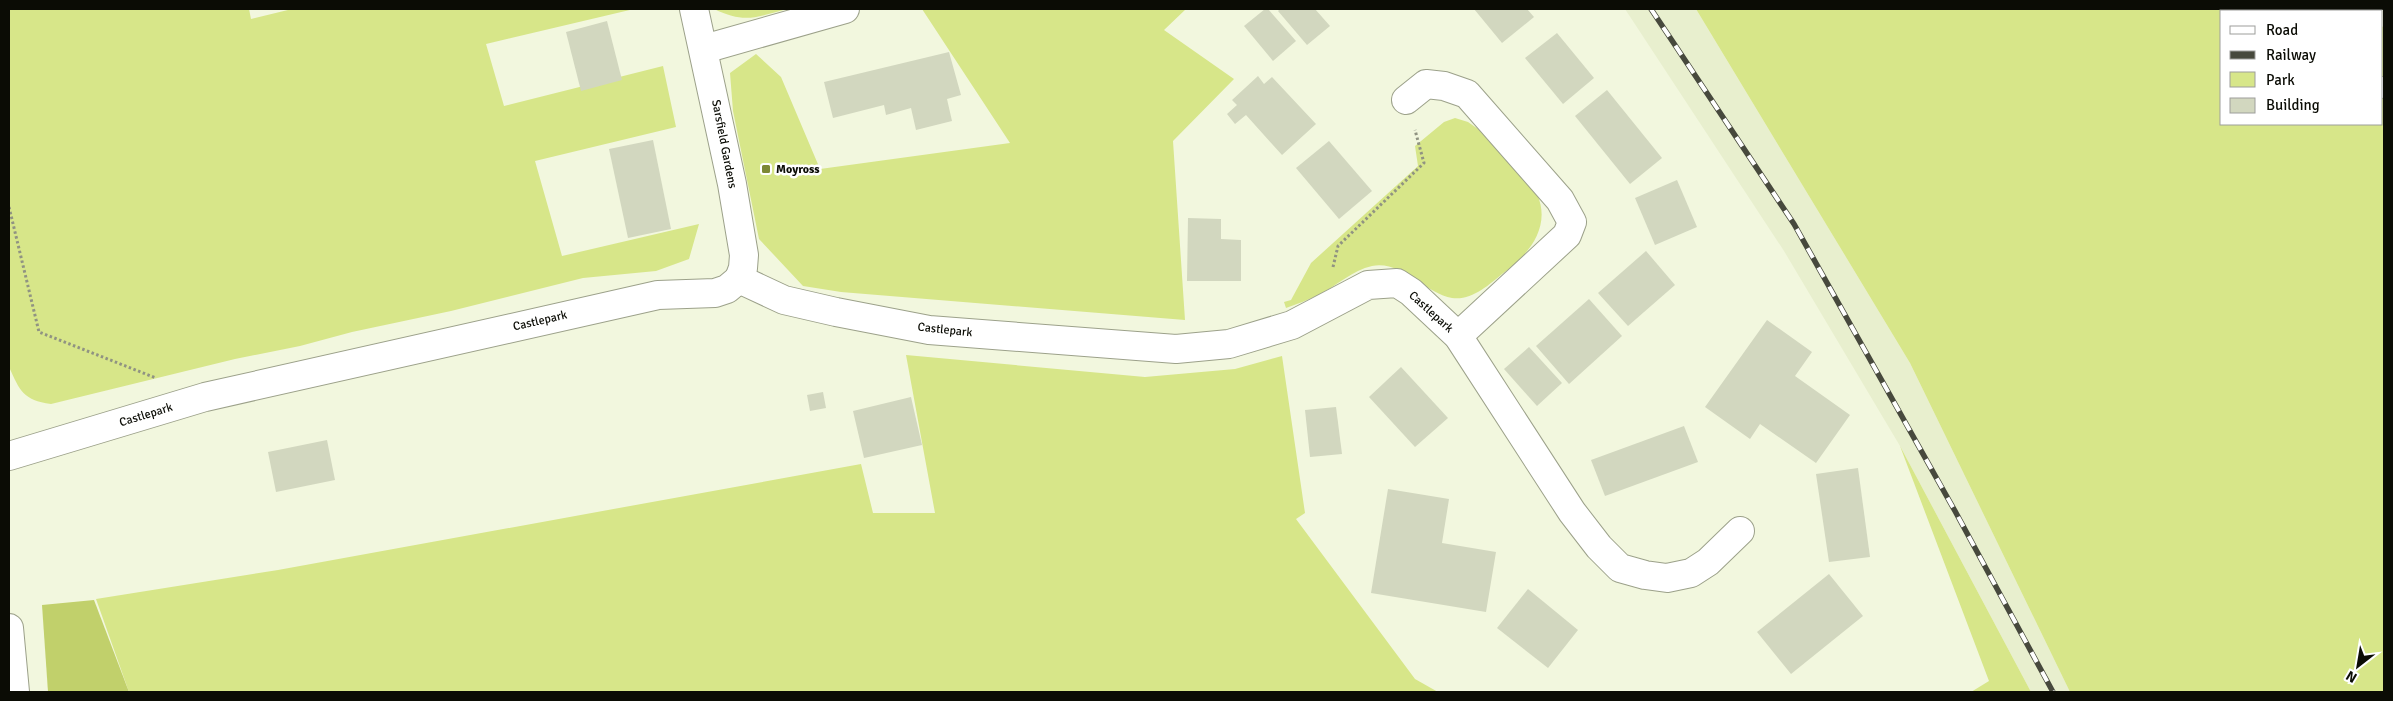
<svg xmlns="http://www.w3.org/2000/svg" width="2393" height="701" font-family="Signika,sans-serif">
<rect width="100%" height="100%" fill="#f2f7de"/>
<!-- built -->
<polygon fill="#e8efce" points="1625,9 1696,9 1910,363 2070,692 2031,692 1900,446 1784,251"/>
<!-- green -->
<g fill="#d7e689">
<path d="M9,9H249L251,19L292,9H634L486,44L504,106L663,66L676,127L535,161L562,256L699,224L689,259L656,271L583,278L451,311L352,332L300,346L235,359L51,404C23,400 20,391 9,367Z"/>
<path d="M714,9H787C756,17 745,24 714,9Z"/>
<polygon points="922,9 1186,9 1164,30 1234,79 1173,141 1185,320 841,292 803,286 759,239 733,111 730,73 756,54 781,77 820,169 1010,143"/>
<polygon points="1696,9 2368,9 2370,11 2222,11 2222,124 2382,124 2382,26 2384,29 2384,692 2070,692 1910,363"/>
<path d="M1455,118L1468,122L1478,129C1493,145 1507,161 1522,177C1526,182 1534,188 1537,194C1552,227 1528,256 1502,274C1489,285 1471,301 1452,298C1426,294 1402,260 1372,266C1353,270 1335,287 1318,295C1308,300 1297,304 1286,308L1284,302L1291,300L1311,263L1418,166L1415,146L1444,122Z"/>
<polygon points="906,355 1145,377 1235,369 1282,356 1305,513 1296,519 1415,679 1438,692 129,692 96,599 278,570 861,464 873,513 935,513"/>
<polygon points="1900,446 2031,692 1971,692 1989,681"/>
</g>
<!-- forest -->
<polygon fill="#c1d06b" points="94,600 129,692 48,692 42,605"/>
<!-- building -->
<g fill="#d2d7bf">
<polygon points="1265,9 1268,9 1296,41 1273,61 1244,26"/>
<polygon points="1280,9 1315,9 1330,26 1307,45 1278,11"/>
<polygon points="1474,9 1527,9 1534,17 1502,43"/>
<polygon points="607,21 622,80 581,91 566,32"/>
<polygon points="1557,33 1594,78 1563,104 1525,58"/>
<polygon points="949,52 961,95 947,99 952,121 916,130 911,108 886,115 884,105 833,118 824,82"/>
<polygon points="1258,76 1264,84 1272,77 1316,124 1282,155 1246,115 1235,124 1227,114 1237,105 1232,100"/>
<polygon points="1607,90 1662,158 1630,184 1575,116"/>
<polygon points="653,140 671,229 628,238 609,149"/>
<polygon points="1329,141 1372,191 1339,219 1296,168"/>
<polygon points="1677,180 1697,227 1655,245 1635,198"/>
<polygon points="1188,218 1221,219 1221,239 1241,240 1241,281 1187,281"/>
<polygon points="1646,251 1675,285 1628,326 1598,293"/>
<polygon points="1589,299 1622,336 1569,384 1536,346"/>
<polygon points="1767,320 1812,352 1795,376 1850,415 1816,463 1760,424 1750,439 1705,407"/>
<polygon points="1529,347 1562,383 1537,406 1504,369"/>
<polygon points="1401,367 1448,418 1415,447 1369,397"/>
<polygon points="823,392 826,408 810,411 807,395"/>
<polygon points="911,397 922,445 864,458 853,411"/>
<polygon points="1336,407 1342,454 1310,457 1305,410"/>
<polygon points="1684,426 1698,462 1605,496 1591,460"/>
<polygon points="327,440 335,480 276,492 268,452"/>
<polygon points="1858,468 1870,557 1829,562 1816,474"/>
<polygon points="1388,489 1449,499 1442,543 1496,552 1486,612 1371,593"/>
<polygon points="1829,574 1863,616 1791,674 1757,632"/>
<polygon points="1528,589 1578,630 1548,668 1497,628"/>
</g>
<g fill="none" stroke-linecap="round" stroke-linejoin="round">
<!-- service casing -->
<g stroke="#9ca18a" stroke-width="20">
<g id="service">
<polyline points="2318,9 2320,11"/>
<polyline points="2382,86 2384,89"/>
</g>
</g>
<!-- minor casing -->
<g stroke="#9ca18a" stroke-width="30">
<g id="minor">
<polyline points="694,9 732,184 744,255 743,268 739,279"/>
<polyline points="704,49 845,9"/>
<polyline points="1406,100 1426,84 1444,86 1467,94 1560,200 1572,222 1567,235 1458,336"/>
<polyline points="739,279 784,300 836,312 929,330 1176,349 1229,344 1292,325 1368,285 1397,283 1411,292 1458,336 1572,512 1599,547 1620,568 1645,575 1667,578 1691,573 1708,562 1740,531"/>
<polyline points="9,456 205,397 658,295 715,293 727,289 739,279"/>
<polyline points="9,628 15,692"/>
</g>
</g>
<!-- path -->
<g stroke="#909382" stroke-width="3" stroke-dasharray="2.5 2.5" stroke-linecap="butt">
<polyline points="9,207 39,332 156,378"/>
<polyline points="1333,267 1338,246 1424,163 1415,130"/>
</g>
<!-- service -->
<use href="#service" stroke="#fff" stroke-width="18"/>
<!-- minor -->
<use href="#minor" stroke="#fff" stroke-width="28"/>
<!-- rail casing -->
<g stroke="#47493d" stroke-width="5.5">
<polyline id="rail" points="1651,9 1794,224 1955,511 2053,692"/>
</g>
<!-- rail -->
<use href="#rail" stroke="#fff" stroke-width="4" stroke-dasharray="11" stroke-linecap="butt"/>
</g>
<!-- markers -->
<rect fill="#7c8835" stroke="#fff" stroke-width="2" x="761" y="164" width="10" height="10" rx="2.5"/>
<g text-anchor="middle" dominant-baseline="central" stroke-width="5" stroke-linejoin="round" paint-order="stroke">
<!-- street labels -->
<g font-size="12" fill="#0b0c05" stroke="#fff">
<text transform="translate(724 144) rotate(79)">Sarsfield Gardens</text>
<text transform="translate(1431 312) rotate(42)">Castlepark</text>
<text transform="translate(540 321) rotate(-13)">Castlepark</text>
<text transform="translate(945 330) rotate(6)">Castlepark</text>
<text transform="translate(146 415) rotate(-17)">Castlepark</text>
</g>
<!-- poi labels -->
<g font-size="12" font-weight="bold" fill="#0b0c05" stroke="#fff" text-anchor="start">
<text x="776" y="169">Moyross</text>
</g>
</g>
<!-- border -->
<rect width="2393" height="701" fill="none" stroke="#0b0c05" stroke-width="20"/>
<!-- legend -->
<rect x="2220" y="10" width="162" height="115" fill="#ffffff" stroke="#9d9e9b"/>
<rect x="2230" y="26" width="25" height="8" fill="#ffffff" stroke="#9d9e9b"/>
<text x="2266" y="35" font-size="15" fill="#0b0c05">Road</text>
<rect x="2230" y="51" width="25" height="8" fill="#47493d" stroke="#9d9e9b"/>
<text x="2266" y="60" font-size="15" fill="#0b0c05">Railway</text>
<rect x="2230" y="72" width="25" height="15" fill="#d7e689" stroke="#9d9e9b"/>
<text x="2266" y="85" font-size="15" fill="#0b0c05">Park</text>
<rect x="2230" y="98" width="25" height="15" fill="#d2d7bf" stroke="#9d9e9b"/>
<text x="2266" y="110" font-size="15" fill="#0b0c05">Building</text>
<!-- north arrow -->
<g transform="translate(2358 666) rotate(211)" stroke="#ffffff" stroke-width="4" paint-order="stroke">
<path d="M0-4L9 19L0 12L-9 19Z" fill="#0b0c05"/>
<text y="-8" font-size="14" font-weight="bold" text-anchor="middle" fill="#0b0c05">N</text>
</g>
</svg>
